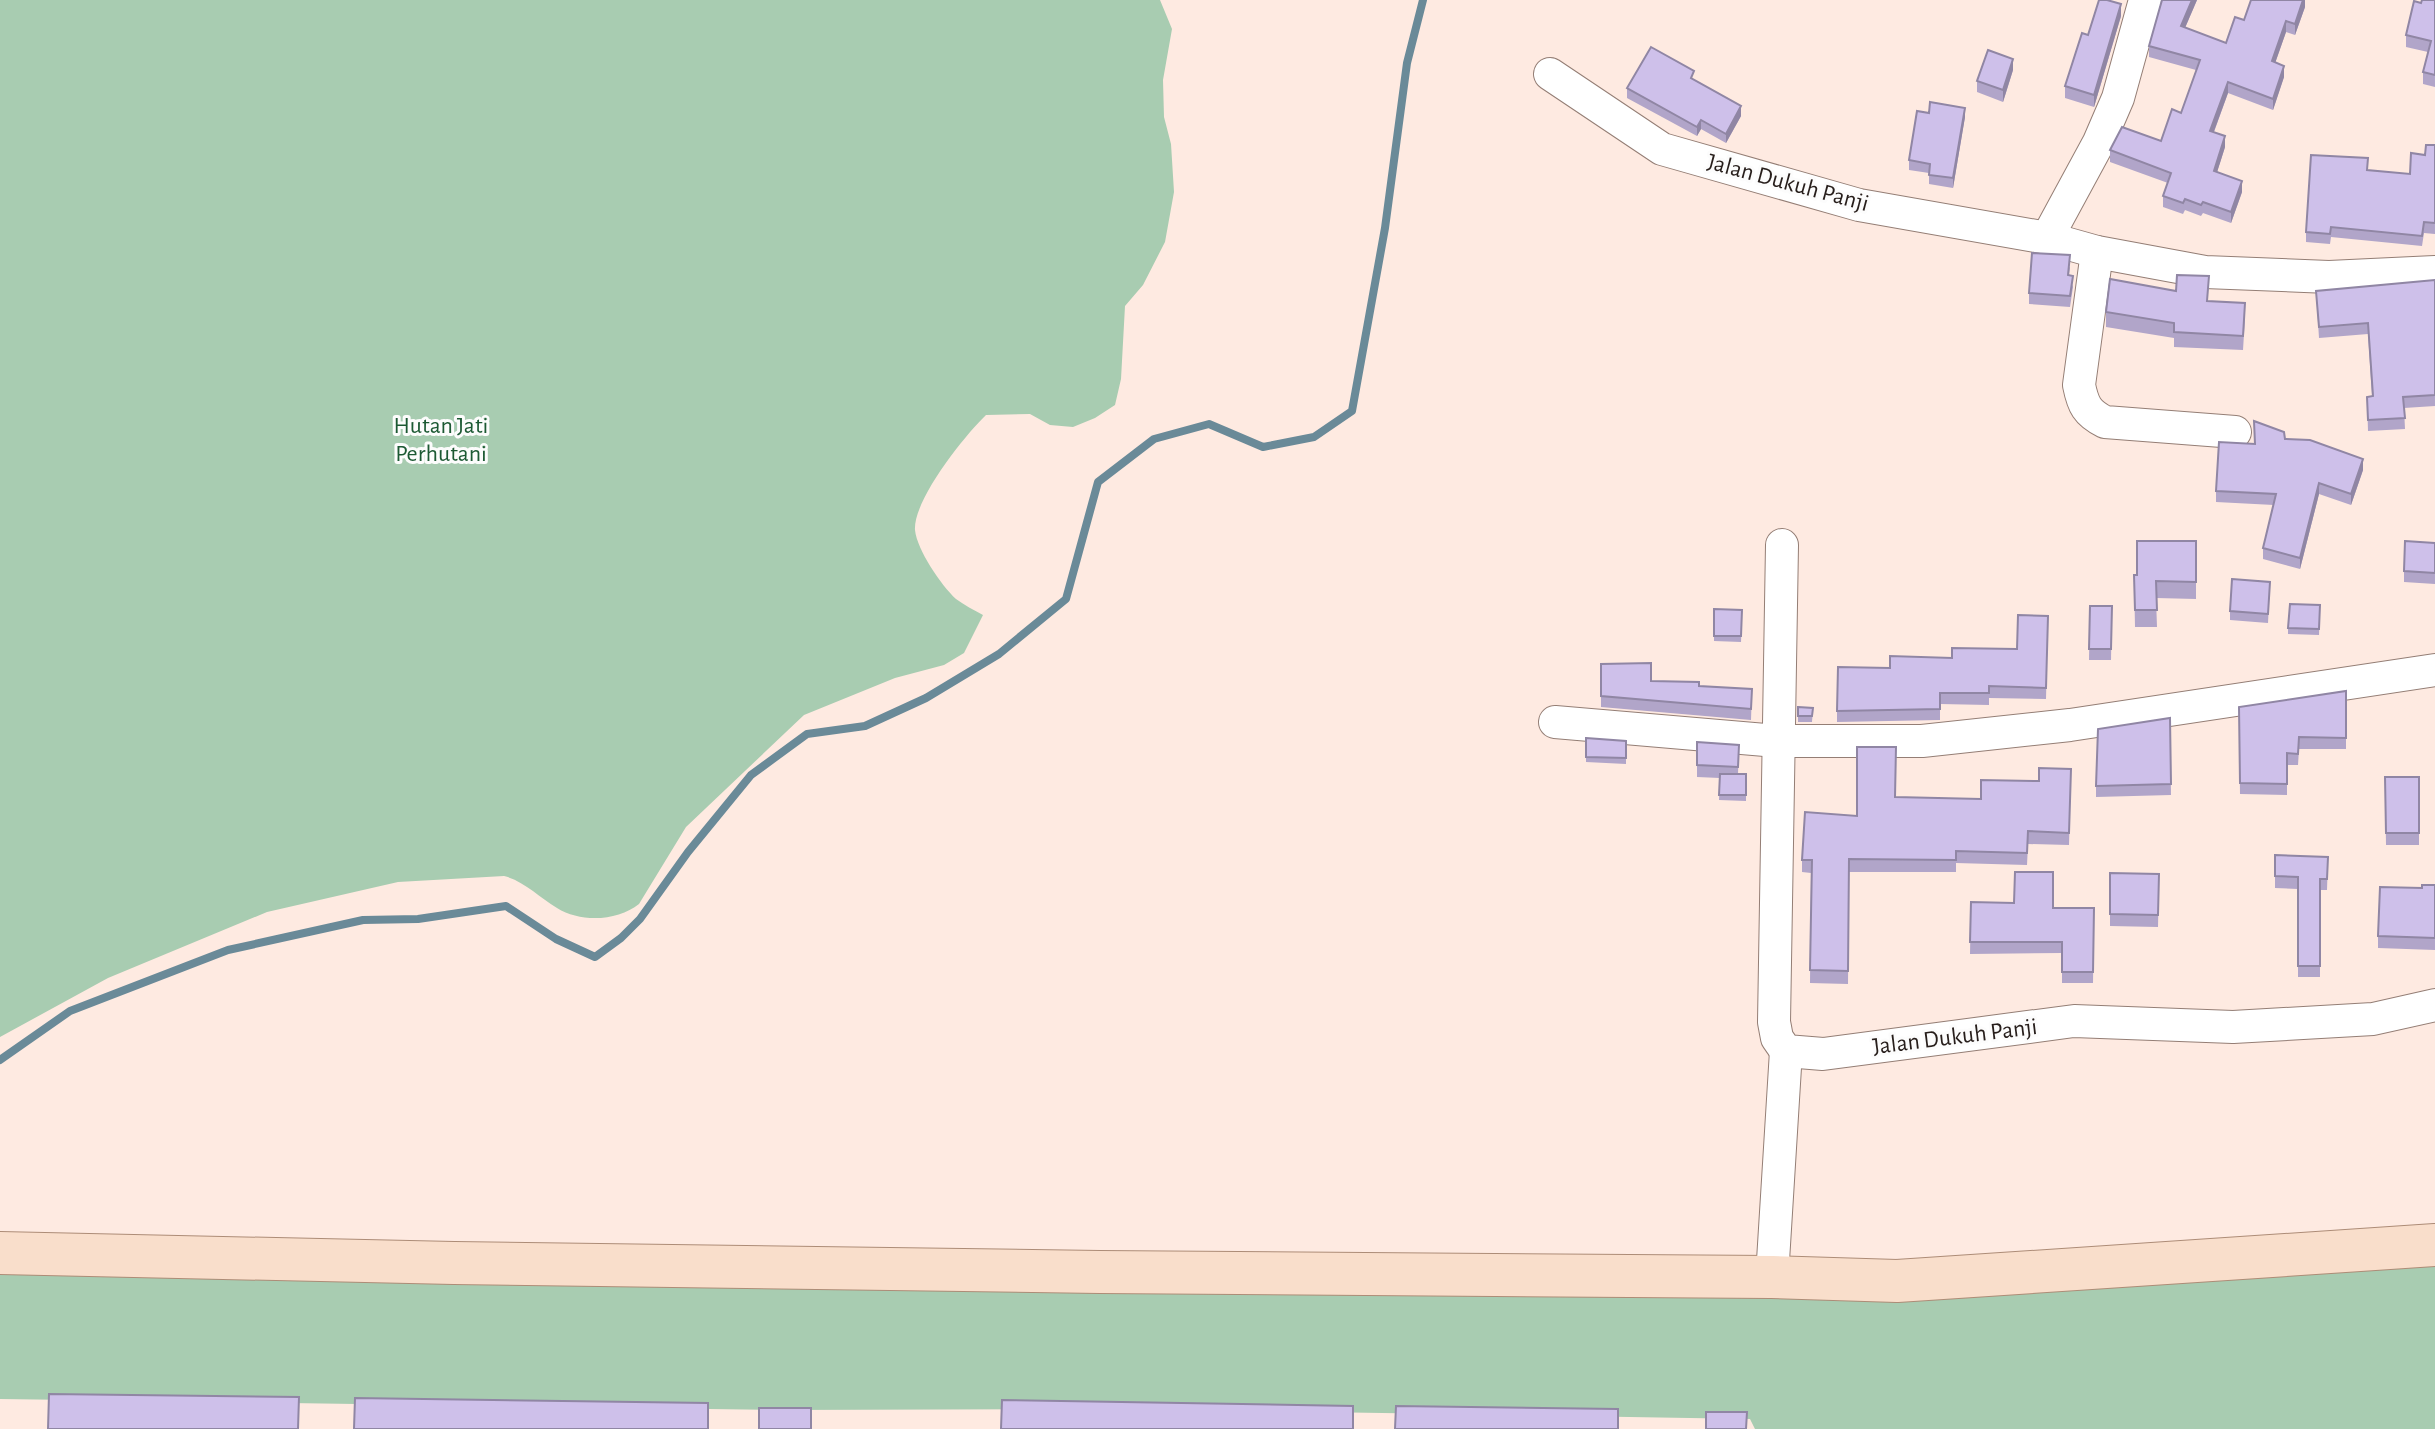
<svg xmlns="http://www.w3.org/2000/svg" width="2435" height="1429" font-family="'Alegreya Sans',sans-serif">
<rect width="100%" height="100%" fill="#feeae1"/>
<!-- green -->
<g fill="#a8ccb1">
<path d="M0,0H1160L1172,29L1163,80L1164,117L1171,144L1174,192L1165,242L1143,285L1125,306L1121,379L1115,405L1095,418L1073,427L1050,425L1030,414L986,415C965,435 913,500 915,530C917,550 941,585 956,599C964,605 974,610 983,615L964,653L944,665L895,678L804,715L686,827L639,904C618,921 581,923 557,908C539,897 524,881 504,876L398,882L267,912L108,978L0,1037Z"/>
<polygon points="2435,1261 2435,1429 1755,1429 1750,1419 1139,1409 780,1410 0,1399 0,1269"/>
</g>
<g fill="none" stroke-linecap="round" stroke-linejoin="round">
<!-- stream -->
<polyline stroke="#6a8a98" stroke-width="8" points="0,1060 70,1011 228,950 363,920 418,919 506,906 556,939 595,957 621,938 640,919 688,852 751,775 807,734 865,726 926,698 999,654 1066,599 1098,482 1154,439 1209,424 1263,447 1314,437 1352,411 1385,228 1407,63 1423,0"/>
<!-- minor casing -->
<g stroke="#947e75" stroke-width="34">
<g id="minor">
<polyline points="1550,74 1662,149 1859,205 2047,238 2097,252 2205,272 2329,277 2435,272"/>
<polyline points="2047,238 2099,142 2118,98 2145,0"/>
<path d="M2097,252L2079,385C2083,405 2087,413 2105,422L2235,432"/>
<polyline points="1782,545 1774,1022 1777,1038 1786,1051 1823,1054 2074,1021 2233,1027 2373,1019 2435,1005"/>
<polyline points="1555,722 1777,741 1922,741 2070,725 2435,670"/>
<polyline points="1772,1277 1786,1051"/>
</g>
</g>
<!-- major casing -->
<g stroke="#ad8c77" stroke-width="44">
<polyline id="major" points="0,1253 454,1263 1100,1272 1772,1277 1897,1281 2435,1245"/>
</g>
<!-- minor -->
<use href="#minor" stroke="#fff" stroke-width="32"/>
<!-- major -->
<use href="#major" stroke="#f9decb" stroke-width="42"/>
</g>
<!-- wall -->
<g fill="#b1a5c9">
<polygon points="2162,0 2197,0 2185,28 2226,43 2244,20 2305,0 2305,7 2295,35 2286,32 2275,63 2284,77 2273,110 2228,93 2214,132 2225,147 2217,172 2242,192 2231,223 2203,213 2201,216 2185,210 2183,214 2163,207 2163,196 2168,183 2110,162 2110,150 2161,141 2181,113 2196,70 2149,57 2149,46"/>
<polygon points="2435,0 2435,87 2423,84 2423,72 2428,52 2406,47 2406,35 2421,3"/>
<polygon points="2121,16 2094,107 2065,98 2065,86 2088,35"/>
<polygon points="2013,70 2003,102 1977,92 1977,81"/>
<polygon points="1694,80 1741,116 1726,143 1701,129 1697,136 1627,98 1627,88"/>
<polygon points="1965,117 1953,188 1929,184 1929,173 1909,170 1909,160"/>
<polygon points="2435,145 2435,234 2424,233 2422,246 2331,237 2330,244 2306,242 2306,232 2368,170 2410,174 2425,155"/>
<polygon points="2070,267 2069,275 2073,287 2070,307 2029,304 2029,293"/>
<polygon points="2435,280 2435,406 2404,408 2405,429 2368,431 2367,397 2372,396 2368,334 2319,338 2316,291"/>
<polygon points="2208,302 2245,318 2243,350 2174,347 2174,338 2106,327 2106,312"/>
<polygon points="2254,421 2285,439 2363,470 2351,505 2319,494 2300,569 2263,559 2263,548 2274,505 2216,502 2216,491 2254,444"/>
<polygon points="2196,541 2196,599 2156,598 2157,627 2135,627 2134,575"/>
<polygon points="2435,543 2435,584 2404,582 2404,571"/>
<polygon points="2270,582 2268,623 2230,620 2230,611"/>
<polygon points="2320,605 2319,635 2288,634 2288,628"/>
<polygon points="2090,606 2112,606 2111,660 2089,660"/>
<polygon points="1714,609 1742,610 1741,642 1714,641"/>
<polygon points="2048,616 2046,699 1989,698 1989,705 1940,704 1940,720 1837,722 1837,711 1890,668 1952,658 2017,649"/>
<polygon points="1651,681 1699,686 1752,689 1751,720 1601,707 1601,696"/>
<polygon points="2346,691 2346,749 2299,749 2298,765 2287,765 2287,795 2240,794 2239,707"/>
<polygon points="1798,707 1813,708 1812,722 1798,722"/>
<polygon points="2170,718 2171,795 2096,797 2096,786"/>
<polygon points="1586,738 1626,741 1626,764 1586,762"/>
<polygon points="1697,742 1739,745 1738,774 1746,774 1746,801 1719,800 1720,778 1697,777"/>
<polygon points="2071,769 2069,845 2028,844 2027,865 1956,863 1956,872 1849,872 1848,984 1810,983 1811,873 1802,872 1802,860 1896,797 1981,799 2039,781"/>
<polygon points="2385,777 2419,777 2419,845 2386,845"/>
<polygon points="2275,855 2328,857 2327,890 2320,890 2320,977 2298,977 2298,889 2275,888"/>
<polygon points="2110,873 2159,874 2158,927 2110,926"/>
<polygon points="2435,885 2435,950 2378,948 2378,936 2422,888"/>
<polygon points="1971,902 2053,908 2094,908 2093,983 2062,983 2062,953 1970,954"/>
</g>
<!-- shaded-wall -->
<g fill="#9086a4">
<polygon points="2192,0 2197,0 2181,37 2181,26"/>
<polygon points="2303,0 2305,0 2305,7 2295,35 2295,24"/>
<polygon points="2121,4 2121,16 2094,107 2094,95"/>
<polygon points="2286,21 2286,32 2272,72 2272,61"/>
<polygon points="2013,59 2013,70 2003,102 2003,90"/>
<polygon points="2284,66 2284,77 2273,110 2273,99"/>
<polygon points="2228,82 2228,93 2210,142 2210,131"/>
<polygon points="1741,106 1741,116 1726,143 1726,134"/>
<polygon points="1965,108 1965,117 1953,188 1953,178"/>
<polygon points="1701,120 1701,129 1697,136 1697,127"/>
<polygon points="2225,136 2225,147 2214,182 2214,171"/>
<polygon points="2242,181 2242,192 2231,223 2231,212"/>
<polygon points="2363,459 2363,470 2351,505 2351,494"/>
<polygon points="2319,483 2319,494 2300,569 2300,558"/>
</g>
<!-- building -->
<g fill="#cec0ea" stroke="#9086a4" stroke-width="2">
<polygon points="2099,0 2107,0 2121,4 2094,95 2065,86 2082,33 2088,35"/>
<polygon points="2162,0 2192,0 2181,26 2226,43 2235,17 2244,20 2251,0 2303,0 2295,24 2286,21 2272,61 2284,66 2273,99 2228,82 2210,131 2225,136 2214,171 2242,181 2231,212 2203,202 2201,205 2185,199 2183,203 2163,196 2171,173 2110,150 2122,127 2161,141 2172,109 2181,113 2200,60 2149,46"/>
<polygon points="2422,0 2435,0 2435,75 2423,72 2431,41 2406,35 2414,1 2421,3"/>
<polygon points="1651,47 1694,71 1691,78 1741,106 1726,134 1701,120 1697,127 1627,88"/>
<polygon points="1988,50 2013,59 2003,90 1977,81"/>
<polygon points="1930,102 1965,108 1953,178 1929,175 1930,164 1909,160 1917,111 1929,113"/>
<polygon points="2426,145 2435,145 2435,223 2424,222 2422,236 2331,227 2330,234 2306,232 2311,155 2368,158 2367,170 2410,174 2411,153 2425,155"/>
<polygon points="2032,253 2070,255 2068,275 2073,276 2070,296 2029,293"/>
<polygon points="2177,275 2209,276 2207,301 2245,303 2243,336 2174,332 2174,323 2106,312 2110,279 2176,291"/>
<polygon points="2435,280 2435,395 2403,397 2405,418 2368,420 2367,397 2373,396 2368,323 2319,327 2316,291"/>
<polygon points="2254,421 2284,432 2285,439 2310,440 2363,459 2351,494 2319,483 2300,558 2263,548 2276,494 2216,491 2219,442 2255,444"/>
<polygon points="2137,541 2196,541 2196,582 2156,581 2157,610 2135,610 2134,575 2137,575"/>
<polygon points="2405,541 2435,543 2435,573 2404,571"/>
<polygon points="2232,579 2270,582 2268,614 2230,611"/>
<polygon points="2290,604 2320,605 2319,629 2288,628"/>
<polygon points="2090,606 2112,606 2111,649 2089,649"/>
<polygon points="1714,609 1742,610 1741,636 1714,636"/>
<polygon points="2018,615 2048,616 2046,688 1989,686 1989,693 1940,693 1940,709 1837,711 1838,667 1890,668 1890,656 1952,658 1952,648 2017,649"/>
<polygon points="1651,663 1651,681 1699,682 1699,686 1752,689 1751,709 1601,696 1601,664"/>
<polygon points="2346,691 2346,738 2299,737 2298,754 2287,753 2287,784 2240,783 2239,707"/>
<polygon points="1798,707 1813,708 1812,716 1798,716"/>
<polygon points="2170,718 2171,784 2096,786 2098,729"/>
<polygon points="1586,738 1626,741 1626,758 1586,757"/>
<polygon points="1697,742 1739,745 1738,767 1697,765"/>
<polygon points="1857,747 1896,747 1895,797 1981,799 1981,780 2039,781 2039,768 2071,769 2069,833 2028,831 2027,853 1956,851 1956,860 1849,859 1848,971 1810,970 1812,860 1802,860 1805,812 1857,816"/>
<polygon points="1720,774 1746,774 1746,795 1719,795"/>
<polygon points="2385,777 2419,777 2419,833 2386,833"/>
<polygon points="2275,855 2328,857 2327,879 2320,879 2320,966 2298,966 2298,877 2275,876"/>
<polygon points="2015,872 2053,872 2053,908 2094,908 2093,972 2062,972 2062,942 1970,942 1971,902 2014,903"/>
<polygon points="2110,873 2159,874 2158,915 2110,914"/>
<polygon points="2422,885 2435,885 2435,938 2378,936 2380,887 2422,888"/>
<polygon points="49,1394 299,1397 298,1429 48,1429"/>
<polygon points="355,1398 708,1403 708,1429 354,1429"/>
<polygon points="1002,1400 1353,1406 1353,1429 1001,1429"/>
<polygon points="1396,1406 1618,1409 1618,1429 1395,1429"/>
<rect x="759" y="1408" width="52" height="21"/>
<polygon points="1706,1412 1747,1412 1746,1429 1706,1429"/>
</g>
<g text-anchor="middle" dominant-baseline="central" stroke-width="6" stroke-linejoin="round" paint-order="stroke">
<!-- street labels -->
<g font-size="24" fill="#271e1b" stroke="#fcfcfc">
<text transform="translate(1788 183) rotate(15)">Jalan Dukuh Panji</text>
<text transform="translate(1955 1037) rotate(-7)">Jalan Dukuh Panji</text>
</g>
<!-- park labels -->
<g font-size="24" fill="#1c5933" stroke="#fcfcfc">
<text x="441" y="426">Hutan Jati<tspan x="441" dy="28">Perhutani</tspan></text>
</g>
</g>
</svg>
